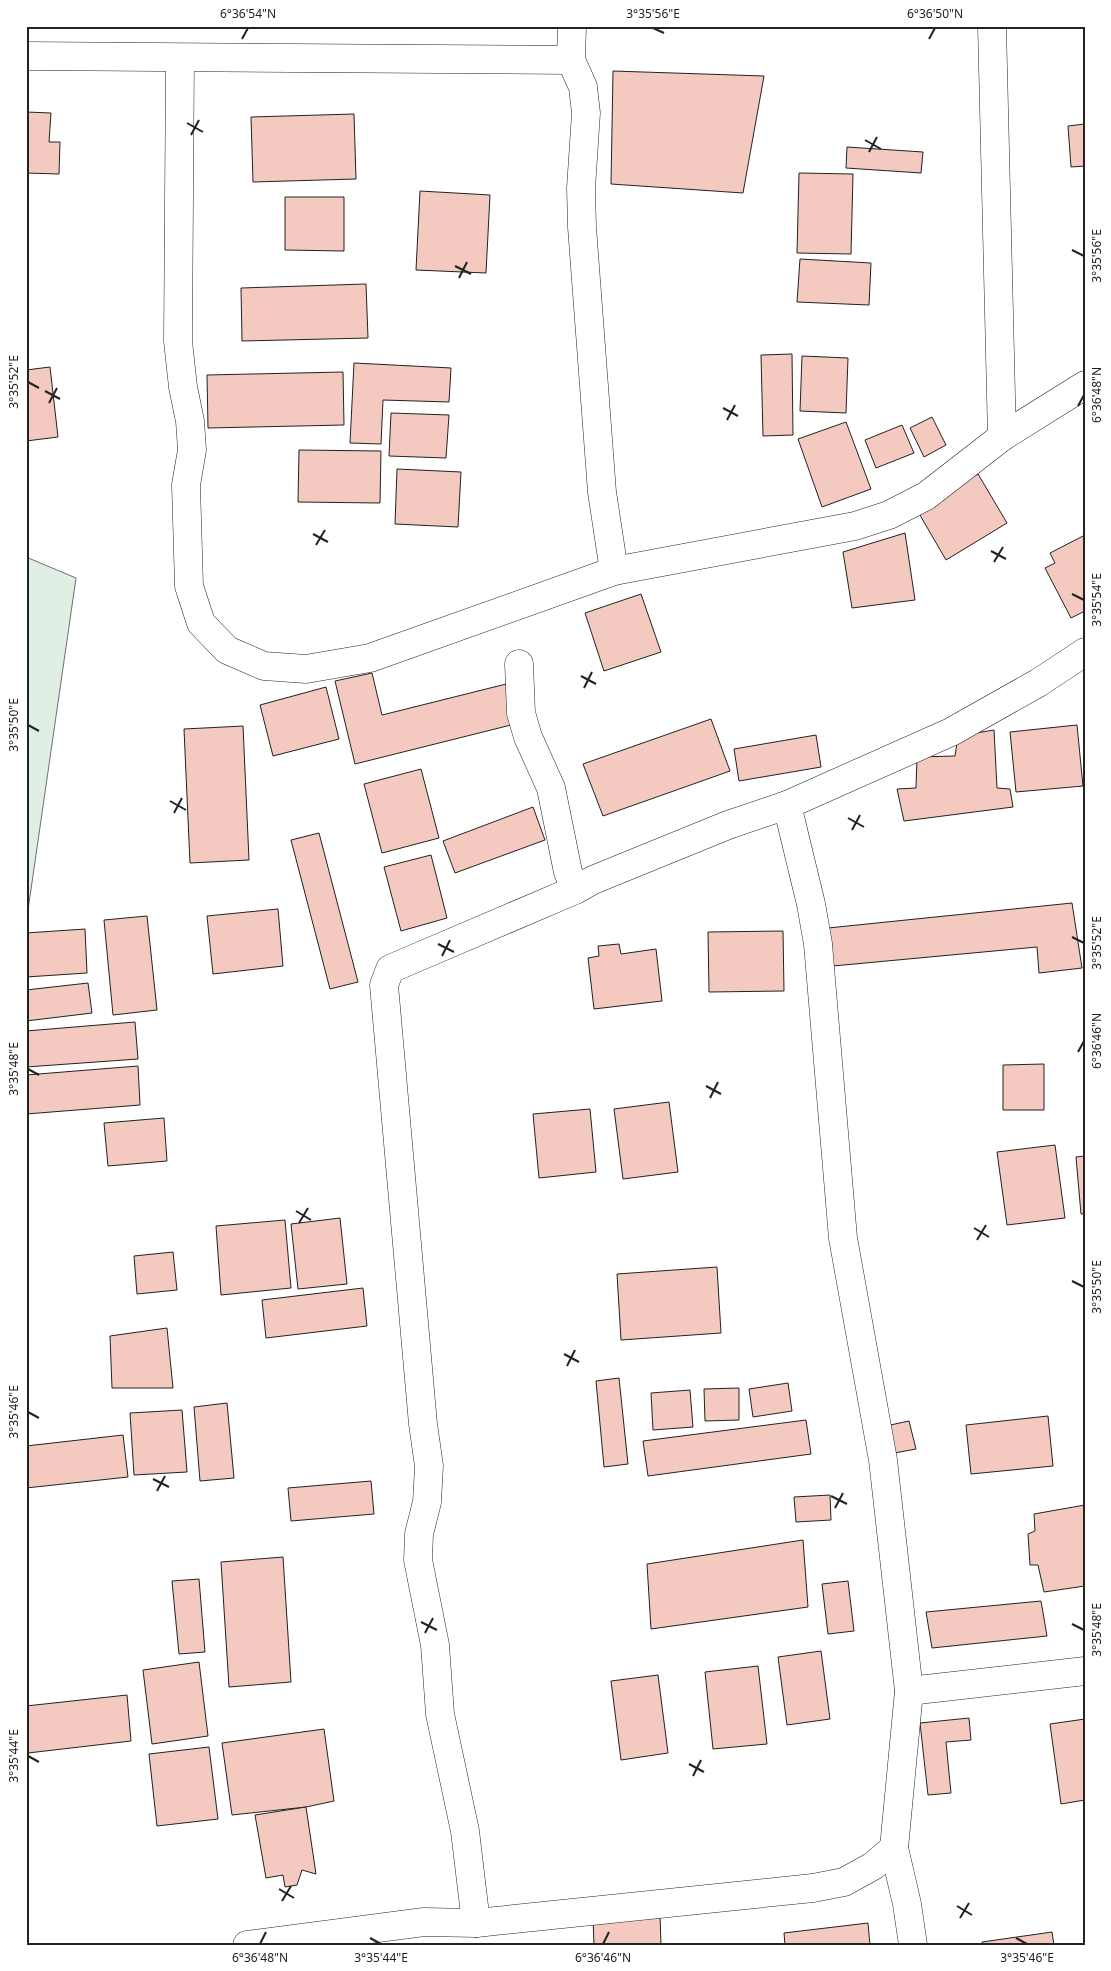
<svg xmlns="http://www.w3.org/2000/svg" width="1111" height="1971" font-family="'Noto Sans',sans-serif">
<rect width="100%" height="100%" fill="#fff"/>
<!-- green -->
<polygon fill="#e0efe3" stroke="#6f6f6f" points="26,557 76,578 27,917 26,917"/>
<!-- building -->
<g fill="#f3c9c0" stroke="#222">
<polygon points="613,71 764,76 743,193 611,184"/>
<polygon points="26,112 51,113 49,142 60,142 59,174 26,173"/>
<polygon points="354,114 356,179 253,182 251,117"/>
<polygon points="1085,124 1085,166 1071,167 1068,126"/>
<polygon points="847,147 923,152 921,173 846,168"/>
<polygon points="799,173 853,174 851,254 797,253"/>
<polygon points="420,191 490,195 486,273 416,270"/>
<polygon points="285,197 344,197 344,251 285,250"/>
<polygon points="800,259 871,263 869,305 797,302"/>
<polygon points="366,284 368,338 242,341 241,288"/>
<polygon points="792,354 793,435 763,436 761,355"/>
<polygon points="802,356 848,358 846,413 800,411"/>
<polygon points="354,363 451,368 449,402 383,400 381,444 350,443"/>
<polygon points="50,367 58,437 26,441 26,370"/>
<polygon points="343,372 344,425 208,428 207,375"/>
<polygon points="391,413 449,415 446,458 389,456"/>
<polygon points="932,417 946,445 924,457 910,428"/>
<polygon points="846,422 871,489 822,507 798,439"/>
<polygon points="902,425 914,453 876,468 865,440"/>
<polygon points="299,450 381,451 380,503 298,502"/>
<polygon points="397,469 461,472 458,527 395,524"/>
<polygon points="978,474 1007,523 946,560 917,510"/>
<polygon points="905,533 915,600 852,608 843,552"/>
<polygon points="1085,535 1085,611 1071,618 1045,568 1055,563 1050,553"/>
<polygon points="641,594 661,652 604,671 585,613"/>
<polygon points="372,673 382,715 506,684 515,724 355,764 335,681"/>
<polygon points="326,687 339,739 273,756 260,705"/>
<polygon points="711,719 730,771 603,816 583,764"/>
<polygon points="1077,725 1083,786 1016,792 1010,732"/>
<polygon points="243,726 249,860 190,863 184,729"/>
<polygon points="994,730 997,788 1010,789 1013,807 904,821 897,789 916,788 917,757 955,756 958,736"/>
<polygon points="816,735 821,767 739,781 734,749"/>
<polygon points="421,769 439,838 382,853 364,784"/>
<polygon points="533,807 545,840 455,873 443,841"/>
<polygon points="319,833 358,982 330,989 291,840"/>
<polygon points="431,855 447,918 401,931 384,867"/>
<polygon points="1072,903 1082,968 1039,973 1037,947 833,966 828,928"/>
<polygon points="278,909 283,966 213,974 207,916"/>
<polygon points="147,916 157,1010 113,1015 104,920"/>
<polygon points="85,929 87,973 26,977 26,933"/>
<polygon points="783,931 784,991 709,992 708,932"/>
<polygon points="619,944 621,954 656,949 662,1001 594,1009 588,958 599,956 598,946"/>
<polygon points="88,983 92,1013 26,1021 26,990"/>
<polygon points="135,1022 138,1059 26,1067 26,1031"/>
<polygon points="1044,1064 1044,1110 1003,1110 1003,1065"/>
<polygon points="138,1066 140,1105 26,1114 26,1075"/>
<polygon points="669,1102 678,1172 623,1179 614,1109"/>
<polygon points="590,1109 596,1172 539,1178 533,1114"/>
<polygon points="164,1118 167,1161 108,1166 104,1123"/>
<polygon points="1055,1145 1065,1218 1007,1225 997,1152"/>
<polygon points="1085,1156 1085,1214 1081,1214 1076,1157"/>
<polygon points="340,1218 347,1284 298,1289 291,1224"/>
<polygon points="285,1220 291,1288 221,1295 216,1226"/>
<polygon points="173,1252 177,1290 137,1294 134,1256"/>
<polygon points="717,1267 721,1333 621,1340 617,1274"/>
<polygon points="363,1288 367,1326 266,1338 262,1300"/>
<polygon points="167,1328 173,1388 112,1388 110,1336"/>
<polygon points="619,1378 628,1464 604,1467 596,1381"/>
<polygon points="788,1383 792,1411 753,1417 749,1389"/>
<polygon points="739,1388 739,1420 705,1421 704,1389"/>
<polygon points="690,1390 693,1427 653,1430 651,1393"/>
<polygon points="227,1403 234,1478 200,1481 194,1407"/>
<polygon points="182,1410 187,1472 134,1475 130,1413"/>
<polygon points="1048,1416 1053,1466 971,1474 966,1425"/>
<polygon points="806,1420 811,1454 648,1476 643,1441"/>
<polygon points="909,1421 916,1449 889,1454 881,1427"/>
<polygon points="123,1435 128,1477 26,1488 26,1446"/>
<polygon points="371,1481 374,1514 291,1521 288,1488"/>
<polygon points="830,1495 831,1520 796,1522 794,1497"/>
<polygon points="1085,1505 1085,1586 1044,1592 1038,1565 1030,1565 1028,1534 1035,1531 1034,1514"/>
<polygon points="803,1540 808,1607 651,1629 647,1564"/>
<polygon points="283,1557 291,1682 229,1687 221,1562"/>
<polygon points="199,1579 205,1652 179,1654 172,1581"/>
<polygon points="848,1581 854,1631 828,1634 822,1584"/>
<polygon points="1041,1601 1047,1636 932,1648 926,1612"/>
<polygon points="821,1651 830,1719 787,1725 778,1657"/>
<polygon points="199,1662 208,1736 152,1744 143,1670"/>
<polygon points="758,1666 767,1744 713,1749 705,1672"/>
<polygon points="658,1675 668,1753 621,1760 611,1681"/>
<polygon points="127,1695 131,1741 28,1753 26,1706"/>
<polygon points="969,1718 971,1740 946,1742 951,1793 928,1795 920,1723"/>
<polygon points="1085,1719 1085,1800 1061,1804 1050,1724"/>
<polygon points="324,1729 334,1801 306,1807 232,1815 222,1743"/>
<polygon points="209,1747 218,1819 157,1826 149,1754"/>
<polygon points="306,1807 316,1874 302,1870 297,1885 285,1887 283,1875 266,1878 255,1815"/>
<polygon points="660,1915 661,1945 594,1945 593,1918"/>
<polygon points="868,1923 870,1945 785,1945 784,1933"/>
<polygon points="1052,1932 1054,1945 983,1945 982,1942"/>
</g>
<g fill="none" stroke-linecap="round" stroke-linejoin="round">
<!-- minor casing -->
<g stroke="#222" stroke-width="29">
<g id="minor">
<polyline points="572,26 571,60 583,87 586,113 581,188 582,227 602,492 614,571"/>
<polyline points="992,26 1002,437"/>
<polyline points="26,56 571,60"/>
<polyline points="180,58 178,341 183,387 190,421 192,450 186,485 189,586 201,623 227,650 264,666 306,669 370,658 614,571 855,526 889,515 926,496 1002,437 1085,385"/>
<polyline points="519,664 521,713 528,737 551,788 568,872 575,890"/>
<polyline points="787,805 811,904 818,944 843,1238 883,1460 909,1691 894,1848 907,1904 913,1945"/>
<polyline points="909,1691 1085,1671"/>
<polyline points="476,1923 465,1831 440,1714 435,1645 418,1560 419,1534 427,1502 429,1466 423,1424 384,985 390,969 575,890 593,880 728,825 787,805 951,732 1038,683 1085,652"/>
<polyline points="247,1945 424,1922 476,1923 813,1888 844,1882 873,1866 894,1848"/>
</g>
</g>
<!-- minor -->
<use href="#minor" stroke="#fff" stroke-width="28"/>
</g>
<!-- ticks -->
<path fill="none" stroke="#222" stroke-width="2" d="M653,28L664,33M242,39L248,28M929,39L935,28M187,123L203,132M191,135L199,120M865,140L881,149M869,152L877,137M1072,250L1084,256M455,266L471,274M459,278L467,262M28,382L39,388M45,391L60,399M49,403L57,388M1078,406L1084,395M723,408L738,416M727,420L735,405M313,534L328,542M316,545L325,530M991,551L1006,559M994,562L1003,547M1072,594L1084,600M581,676L596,684M584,688L592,672M28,725L39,731M170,801L186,810M174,813L182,798M848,818L864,827M852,830L860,815M1072,937L1084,943M438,944L454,952M442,956L450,940M1078,1052L1084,1041M28,1069L39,1075M706,1086L721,1094M710,1098L718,1082M296,1211L311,1220M299,1223L308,1208M974,1228L989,1237M977,1240L986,1225M1072,1281L1084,1287M564,1354L579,1362M567,1366L575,1350M28,1412L39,1418M153,1479L169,1487M157,1491L165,1476M831,1496L847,1504M835,1508L843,1493M421,1622L437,1630M1072,1624L1084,1630M425,1633L433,1618M28,1756L39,1762M689,1764L704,1772M693,1776L701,1760M279,1889L294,1898M282,1901L291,1886M957,1906L972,1915M960,1918L969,1903M370,1938L381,1944M1016,1938L1027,1944M260,1944L266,1932M603,1944L609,1932"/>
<!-- border -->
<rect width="1111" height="1971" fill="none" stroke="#ffffff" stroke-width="55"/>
<rect x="28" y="28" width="1056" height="1916" fill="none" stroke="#222" stroke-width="2"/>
<g font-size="12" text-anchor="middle" fill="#222">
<text x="248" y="18">6°36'54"N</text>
<text x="653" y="18">3°35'56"E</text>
<text x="935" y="18">6°36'50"N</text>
<text transform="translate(1097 256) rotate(-90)" y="4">3°35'56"E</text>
<text transform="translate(14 382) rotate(-90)" y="4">3°35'52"E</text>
<text transform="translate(1097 395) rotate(-90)" y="4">6°36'48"N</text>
<text transform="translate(1097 600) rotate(-90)" y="4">3°35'54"E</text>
<text transform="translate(14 725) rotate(-90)" y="4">3°35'50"E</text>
<text transform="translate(1097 943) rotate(-90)" y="4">3°35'52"E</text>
<text transform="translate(1097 1041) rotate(-90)" y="4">6°36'46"N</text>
<text transform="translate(14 1069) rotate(-90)" y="4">3°35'48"E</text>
<text transform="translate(1097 1287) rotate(-90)" y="4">3°35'50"E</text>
<text transform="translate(14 1412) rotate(-90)" y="4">3°35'46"E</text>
<text transform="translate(1097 1630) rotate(-90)" y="4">3°35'48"E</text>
<text transform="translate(14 1756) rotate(-90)" y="4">3°35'44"E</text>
<text x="260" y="1962">6°36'48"N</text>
<text x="381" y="1962">3°35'44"E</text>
<text x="603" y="1962">6°36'46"N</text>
<text x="1027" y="1962">3°35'46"E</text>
</g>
</svg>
